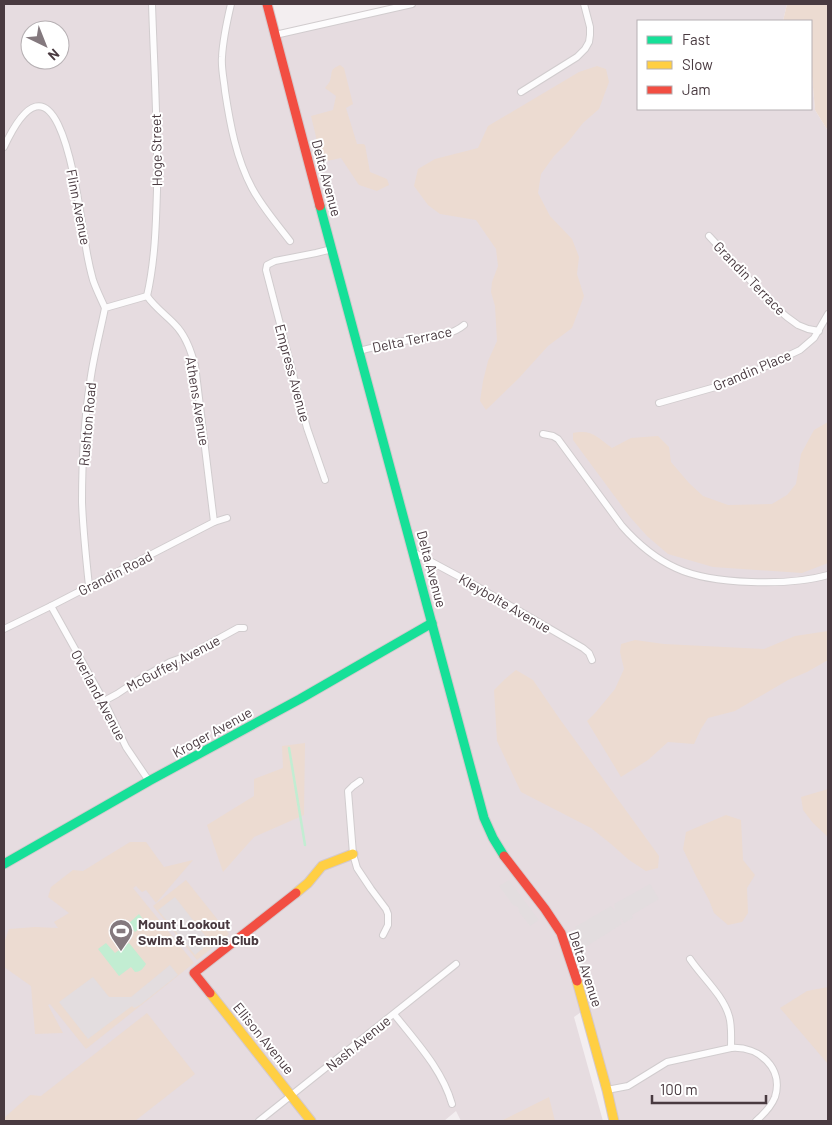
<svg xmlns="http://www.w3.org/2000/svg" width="832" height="1125" font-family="Barlow,sans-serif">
<rect width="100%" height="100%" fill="#f3eef0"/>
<!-- residential -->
<path fill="#e6dce0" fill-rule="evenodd" d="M4,4H267L275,34L413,4H787L783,21H638V109H811V65L815,110L828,131V1121H614L584,1010L574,1017L603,1121H461L456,1111L444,1121H4ZM30,30H60V60H30Z"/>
<!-- green -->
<g fill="#ecdbd1">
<polygon points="787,4 828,4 828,131 815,110 811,65 811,21 783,21"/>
<path d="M340,65L344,68L353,104L346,108L357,144H363L365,145L370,172L387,179L389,185L377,191L359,185L341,158L322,162L311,116L333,110L336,96L325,88C327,85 329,83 330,81C333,71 329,70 340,65Z"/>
<polygon points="597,66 606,69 609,82 599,109 583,123 568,142 554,156 541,174 538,193 550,216 572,239 579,257 577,274 584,296 572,328 548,346 519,378 486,410 480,401 483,381 488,361 497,341 495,306 491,292 492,282 498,266 496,249 476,220 440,214 428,205 414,186 418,169 435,159 478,148 488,126 579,72"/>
<path d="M828,422V563L802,573L713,567L668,554L647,536L630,517L573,440V433C592,429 597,437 612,448L631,438L658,436L669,447L671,462L689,483L703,496L728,505L772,504L787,495L796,484L801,454L814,430Z"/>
<polygon points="828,631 828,660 807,672 788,680 735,711 708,718 701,729 694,744 668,742 648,760 621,777 587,721 596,712 615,689 624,669 620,652 621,644 635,640 664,644 764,649 795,636"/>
<polygon points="516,670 533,680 559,718 659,856 658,868 646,871 629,860 611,844 591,828 521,792 497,741 494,690 505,679"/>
<polygon points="305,743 304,815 254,837 223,872 207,825 254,796 254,779 283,768 282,746"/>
<polygon points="828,789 828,837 813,823 803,810 801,797"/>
<polygon points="726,815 741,820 743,860 755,875 747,888 748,913 742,922 728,925 714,913 709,900 696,876 683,849 686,832"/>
<polygon points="130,842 146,842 164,867 193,860 156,903 146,890 142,892 136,886 133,888 194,963 86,1049 50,1004 48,1005 63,1033 35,1034 31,986 4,967 4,943 9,929 35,927 58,928 54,922 69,913 48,897 51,887 73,870 83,871"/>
<polygon points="186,880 229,934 197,960 153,906"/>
<polygon points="828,987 828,1064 780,1008 807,991"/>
<polygon points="147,1013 195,1074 135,1121 4,1121 4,1118 30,1095 41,1096"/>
<polygon points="549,1097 555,1121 501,1121"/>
</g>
<!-- parking -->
<g fill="#e3dddf">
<polygon points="509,880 539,920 530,926 519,912 518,907 513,905 499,886"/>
<polygon points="650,884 659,899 632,915 633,918 624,923 621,918 620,920 622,924 584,948 579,943 575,927 611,906 615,911 614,904"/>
<polygon points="175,897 210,942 195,955 158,910"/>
<polygon points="170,965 178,975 140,1005 134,1008 132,1006 88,1039 59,1002 93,977 109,997 131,997"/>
</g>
<!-- water -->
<g fill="#c2edd2">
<polygon points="139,914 146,923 135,932 128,924"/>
<path d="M106,943L115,953L129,943L146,964C143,969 140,972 135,972L131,967L119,976L98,949Z"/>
</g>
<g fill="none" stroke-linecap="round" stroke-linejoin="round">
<!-- stream -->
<polyline stroke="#c2edd2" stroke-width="2.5" points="289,748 305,845"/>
<!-- street casing -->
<g stroke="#d1ccce" stroke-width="8">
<g id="street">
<path d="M231,4C227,21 223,39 222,57C221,68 224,80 225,91C230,124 236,158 252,188C262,207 277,224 290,241"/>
<polyline points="275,35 412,4"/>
<polyline points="521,92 577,57 585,49 589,42 590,35 590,27 584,4"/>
<path d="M4,147C58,31 77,195 84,235C86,249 89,266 93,280C96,289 101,299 105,308"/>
<polyline points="709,236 773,305 787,317 798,325 808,329 819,331"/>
<path d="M147,296C155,261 156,225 157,190C158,128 154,66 152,4"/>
<path d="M147,296C156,309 169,317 178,328C187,339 191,352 195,365L214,522"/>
<path d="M359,351C374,347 389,343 404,341C423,337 449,338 464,325"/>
<polyline points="659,403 719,386 747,375 800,350 814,338 828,314"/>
<path d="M543,434L553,436L558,439L622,526C637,543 654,558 676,568C712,585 790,586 828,575"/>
<polyline points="325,480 307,428 266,270 267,265 275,261 316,253 332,249"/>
<polyline points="413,552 471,583 583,648 589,653 592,660"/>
<path d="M89,586C86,558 83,530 82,502C82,462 84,422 90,383C93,358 100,333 105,308L147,296"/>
<polyline points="51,606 104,701 126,747 149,781"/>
<polyline points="4,629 51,606 214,522 227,518"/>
<polyline points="104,701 117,694 138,680 170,662 187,656 238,628 244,628"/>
<polyline points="360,781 353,786 348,791 353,854 357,868 371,889 386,909 388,914 388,925 383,935"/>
<path d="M690,959C702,977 723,995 729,1016C732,1026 731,1037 731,1048"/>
<path d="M394,1014C416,1042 442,1069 452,1104"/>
<path d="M607,1090L628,1086L667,1062L731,1048C759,1046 784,1068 775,1097C771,1107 764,1114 756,1121"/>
<polyline points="259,1121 456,964"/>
</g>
</g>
<!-- fast casing -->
<g stroke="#d4c9cc" stroke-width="11">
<g id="fast">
<polyline points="320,206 484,818 493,838 504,856"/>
<polyline points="4,864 149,781 300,699 432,623"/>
</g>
</g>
<!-- slow casing -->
<g stroke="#d4c9cc" stroke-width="11">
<g id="slow">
<polyline points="296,893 308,883 322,866 353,854"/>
<polyline points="577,981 607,1090 614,1121"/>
<polyline points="210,993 311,1121"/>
</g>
</g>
<!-- jam casing -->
<g stroke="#d4c9cc" stroke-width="11">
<g id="jam">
<polyline points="267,4 320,206"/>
<polyline points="504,856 545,909 561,933 577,981"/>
<polyline points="210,993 194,973 296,893"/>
</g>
</g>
<!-- street -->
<use href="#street" stroke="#fdfcfd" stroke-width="6"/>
<!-- fast -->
<use href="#fast" stroke="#16e098" stroke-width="9"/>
<!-- slow -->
<use href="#slow" stroke="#ffcf43" stroke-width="9"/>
<!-- jam -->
<use href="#jam" stroke="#f24e42" stroke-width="9"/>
</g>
<!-- icons -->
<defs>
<g id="stadium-pin" transform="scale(1.25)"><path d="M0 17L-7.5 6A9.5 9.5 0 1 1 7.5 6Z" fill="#84797e" stroke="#fff"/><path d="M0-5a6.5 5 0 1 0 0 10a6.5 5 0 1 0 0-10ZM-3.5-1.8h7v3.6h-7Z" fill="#fff"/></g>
</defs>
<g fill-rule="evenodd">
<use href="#stadium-pin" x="121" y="931"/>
</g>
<g text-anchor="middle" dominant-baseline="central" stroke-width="4" stroke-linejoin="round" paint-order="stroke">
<!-- street labels -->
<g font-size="14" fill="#493a40" stroke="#fff">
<text transform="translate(156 150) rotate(-91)">Hoge Street</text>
<text transform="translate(327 178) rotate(75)">Delta Avenue</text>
<text transform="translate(79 207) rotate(79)">Flinn Avenue</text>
<text transform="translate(750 278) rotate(46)">Grandin Terrace</text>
<text transform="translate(412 339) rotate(-12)">Delta Terrace</text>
<text transform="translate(752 370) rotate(-23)">Grandin Place</text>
<text transform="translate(293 373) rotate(75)">Empress Avenue</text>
<text transform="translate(198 401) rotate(81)">Athens Avenue</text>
<text transform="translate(87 424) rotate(-85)">Rushton Road</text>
<text transform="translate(432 569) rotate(75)">Delta Avenue</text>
<text transform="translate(115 573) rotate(-27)">Grandin Road</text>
<text transform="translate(505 603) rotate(30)">Kleybolte Avenue</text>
<text transform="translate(173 663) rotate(-28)">McGuffey Avenue</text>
<text transform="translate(99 695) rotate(62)">Overland Avenue</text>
<text transform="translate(212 732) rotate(-29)">Kroger Avenue</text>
<text transform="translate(586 969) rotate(72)">Delta Avenue</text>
<text transform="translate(264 1038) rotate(51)">Ellison Avenue</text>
<text transform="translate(358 1043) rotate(-39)">Nash Avenue</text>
</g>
<!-- poi labels -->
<g font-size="14" font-weight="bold" fill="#493a40" stroke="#fff" text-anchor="start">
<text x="138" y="923">Mount Lookout<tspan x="138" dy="16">Swim &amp; Tennis Club</tspan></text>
</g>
</g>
<!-- border -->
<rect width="832" height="1125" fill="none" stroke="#493a40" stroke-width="10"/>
<!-- legend -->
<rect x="637" y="20" width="175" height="90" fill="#ffffff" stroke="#b6b0b3"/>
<rect x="647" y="36" width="25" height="8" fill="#16e098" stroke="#b6b0b3"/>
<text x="682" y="45" font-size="15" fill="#493a40">Fast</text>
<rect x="647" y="61" width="25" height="8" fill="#ffcf43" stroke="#b6b0b3"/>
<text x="682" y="70" font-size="15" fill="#493a40">Slow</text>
<rect x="647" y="86" width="25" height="8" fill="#f24e42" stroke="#b6b0b3"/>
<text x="682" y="95" font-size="15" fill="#493a40">Jam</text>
<!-- north arrow -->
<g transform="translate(45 45) rotate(137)"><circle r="24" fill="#ffffff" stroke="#b6b0b3"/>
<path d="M0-4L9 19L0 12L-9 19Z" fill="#84797e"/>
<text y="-8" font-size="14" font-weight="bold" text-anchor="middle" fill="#493a40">N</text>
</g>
<!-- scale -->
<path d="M652 1095v8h114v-8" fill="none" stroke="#493a40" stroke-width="2.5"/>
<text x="660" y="1095" font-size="15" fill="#493a40" stroke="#ffffff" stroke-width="4" paint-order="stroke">100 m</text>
</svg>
